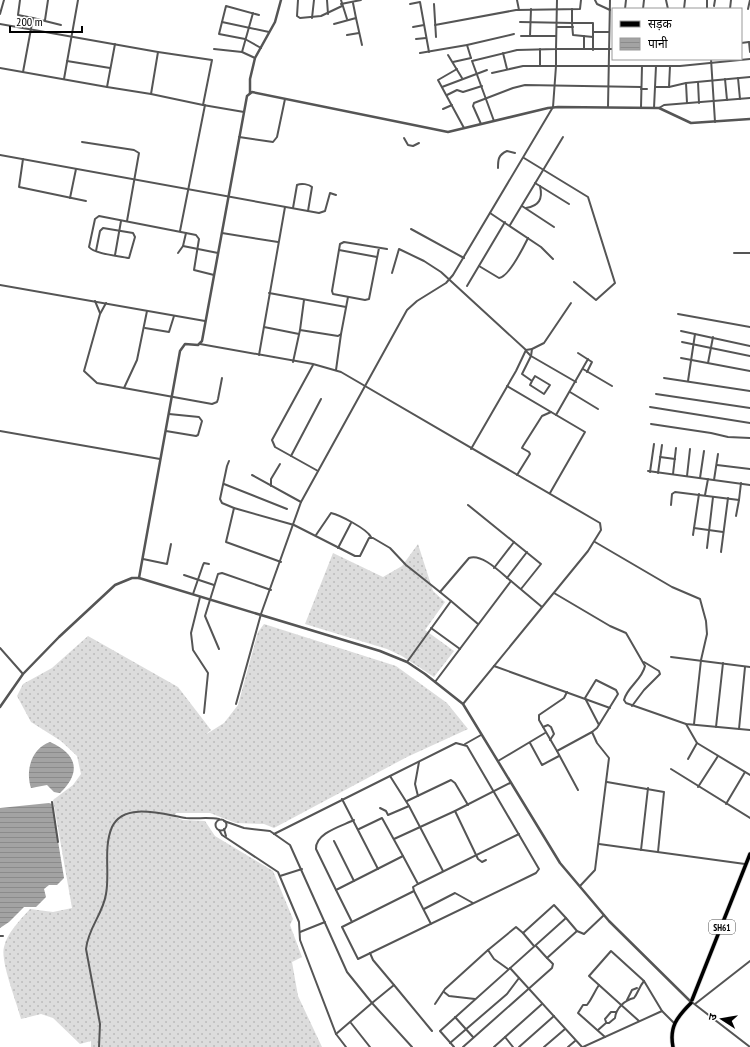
<svg xmlns="http://www.w3.org/2000/svg" width="750" height="1047" font-family="'PT Sans Narrow','Noto Sans Devanagari',sans-serif">
<defs>
<pattern id="grass-dots" width="8" height="8" patternUnits="userSpaceOnUse"><rect width="8" height="8" fill="#dcdcdc"/><path d="M2 2h.1M6 6h.1" fill="none" stroke="#bbb" stroke-width="1.8" stroke-linecap="round"/></pattern>
<pattern id="water-rules" width="6" height="5" patternUnits="userSpaceOnUse"><rect width="6" height="5" fill="#a3a3a3"/><path d="M0 2.5h6" fill="none" stroke="#8b8b8b"/></pattern>
</defs>
<rect width="100%" height="100%" fill="#fff"/>
<!-- grass -->
<g fill="url(#grass-dots)">
<polygon points="418,544 433,591 445,602 425,630 454,651 434,677 402,656 387,649 305,624 333,553 383,577 402,566"/>
<path d="M264,624L396,666L447,703L468,729L407,757L274,828L264,824L236,823L210,813H176L175,817L183,820L205,821L215,836L273,871L293,919L290,925L302,957L292,962L298,996L322,1047H91V1041L80,1044L53,1018L41,1014L21,1019C17,1003 0,961 4,947C7,933 20,920 30,909L53,912L72,908L53,800L73,785L81,774L77,756L61,741L31,722L17,696L23,684L52,668L88,636L178,687L211,730L205,735L224,723L238,705L258,632Z"/>
</g>
<!-- water -->
<g fill="url(#water-rules)">
<path d="M50,742C77,754 82,772 60,793L54,792L47,785L31,788C25,770 32,748 50,742Z"/>
<polygon points="49,803 52,804 64,878 57,885 49,885 44,889 46,897 36,907 24,907 9,922 0,928 0,808"/>
</g>
<g fill="none" stroke-linecap="round" stroke-linejoin="round">
<!-- primary casing -->
<g stroke="#dbdbdb" stroke-width="5">
<g id="primary">
<polyline points="692,1000 750,854"/>
<path d="M673,1047C669,1027 677,1017 691,1003"/>
</g>
</g>
<!-- minor -->
<g stroke="#555" stroke-width="2">
<polyline points="20,0 18,15 33,18 23,72"/>
<polyline points="298,0 297,16 300,18 321,16 342,6"/>
<polyline points="327,0 328,14"/>
<polyline points="341,0 347,19"/>
<polyline points="517,0 519,10"/>
<polyline points="595,0 597,4 610,10"/>
<polyline points="666,0 668,9"/>
<polyline points="707,0 707,9"/>
<polyline points="353,3 356,18"/>
<polyline points="341,4 361,0"/>
<polyline points="410,4 420,2 429,52"/>
<polyline points="434,4 436,37"/>
<polyline points="714,6 715,0"/>
<polyline points="572,9 572,23 593,23 593,50"/>
<polyline points="625,9 626,0"/>
<polyline points="643,9 644,0"/>
<polyline points="684,9 685,0"/>
<polyline points="730,9 731,0"/>
<polyline points="748,9 750,0"/>
<polyline points="0,14 4,0"/>
<polyline points="259,15 226,6 219,34 245,39 261,48"/>
<polyline points="33,18 61,25"/>
<polyline points="312,18 314,0"/>
<polyline points="45,20 48,0"/>
<polyline points="222,22 269,32"/>
<polyline points="520,22 572,23 573,35 593,37"/>
<polyline points="0,24 158,52 151,94 203,105"/>
<polyline points="334,24 356,18 362,45"/>
<polyline points="435,25 516,10 580,9 581,0"/>
<polyline points="413,27 424,25"/>
<polyline points="557,27 573,27"/>
<polyline points="593,32 609,32"/>
<polyline points="347,35 359,33"/>
<polyline points="521,36 556,36"/>
<polyline points="530,36 531,9"/>
<polyline points="416,39 426,38"/>
<polyline points="749,42 750,52"/>
<polyline points="741,43 749,42"/>
<polyline points="115,44 107,87 151,94"/>
<polyline points="467,45 471,58"/>
<polyline points="214,49 242,52 255,58"/>
<polyline points="540,49 540,65"/>
<polyline points="584,49 584,36"/>
<polyline points="158,52 212,60 203,105 244,112"/>
<polyline points="242,52 253,13"/>
<polyline points="420,53 467,45 514,34"/>
<polyline points="503,53 507,69"/>
<polyline points="448,55 462,78"/>
<polyline points="711,59 715,122"/>
<polyline points="67,61 110,68"/>
<polyline points="453,62 471,58"/>
<polyline points="0,68 107,87"/>
<polyline points="457,69 438,80 464,128"/>
<polyline points="492,73 523,66 556,66 556,49 613,49"/>
<polyline points="738,78 740,99"/>
<polyline points="64,79 78,0"/>
<polyline points="725,79 727,100"/>
<polyline points="698,82 699,103"/>
<polyline points="686,83 687,103"/>
<polyline points="442,87 487,70"/>
<polyline points="655,87 669,87 686,83 750,77"/>
<polyline points="669,87 670,66"/>
<polyline points="641,89 647,89"/>
<polyline points="447,95 457,90 463,92 482,86"/>
<polyline points="608,107 610,0"/>
<polyline points="641,107 642,66"/>
<polyline points="654,108 656,66"/>
<polyline points="659,108 664,105 750,98"/>
<polyline points="443,109 452,105"/>
<polyline points="494,121 472,61 517,50 556,49 557,0"/>
<polyline points="481,124 473,106 474,103 513,88 525,85 641,87"/>
<polyline points="239,137 273,142 277,137 285,99"/>
<polyline points="404,138 408,145 413,146 419,143"/>
<polyline points="82,142 134,150 139,153 127,221"/>
<polyline points="0,155 319,213 325,211 330,193 336,195"/>
<polyline points="524,158 588,197 615,283 596,300 574,282"/>
<polyline points="23,159 19,187 86,201"/>
<path d="M498,168C498,160 498,155 507,151L515,153"/>
<polyline points="535,183 569,204"/>
<polyline points="70,198 76,169"/>
<polyline points="522,206 554,227"/>
<path d="M293,208L297,185C301,183 309,184 312,187L308,211"/>
<path d="M526,208C539,206 543,199 540,186"/>
<polyline points="490,213 541,247 553,259"/>
<polyline points="510,225 563,137"/>
<polyline points="411,229 464,258"/>
<polyline points="180,231 205,105"/>
<polyline points="186,233 183,246 218,253"/>
<polyline points="222,233 278,242"/>
<polyline points="379,248 369,299 365,300 333,294 332,291 340,244 344,242 387,249"/>
<polyline points="339,250 377,257"/>
<path d="M96,251L100,231L103,228L133,233L135,237L129,258H128C119,256 94,254 89,247L95,219L99,216L186,233L196,235L199,239L194,270L214,275"/>
<polyline points="178,253 183,246"/>
<polyline points="734,253 750,253"/>
<polyline points="115,255 121,221"/>
<path d="M479,266L499,278C509,277 523,248 528,238"/>
<polyline points="392,273 399,249 424,261 441,272 526,350 516,371 471,449"/>
<polyline points="0,285 205,321"/>
<polyline points="467,286 505,222"/>
<polyline points="269,293 346,307"/>
<polyline points="95,301 100,313"/>
<polyline points="106,303 100,314 84,371 97,383 124,388"/>
<polyline points="147,311 137,360 124,388 212,404 217,402 218,399 222,378"/>
<polyline points="678,314 750,327"/>
<polyline points="264,327 299,334"/>
<polyline points="145,328 169,332 174,316"/>
<polyline points="300,330 304,300"/>
<polyline points="681,331 750,346"/>
<polyline points="682,342 750,356"/>
<polyline points="200,344 313,364 341,372 600,523 601,530 588,551 463,704"/>
<polyline points="532,349 544,343 571,303"/>
<polyline points="526,350 532,349 531,356 522,374 532,381 530,385 544,394 550,385 535,376 532,381"/>
<polyline points="526,351 531,356 576,382"/>
<polyline points="578,353 592,362 587,372"/>
<polyline points="259,355 285,207"/>
<polyline points="681,358 750,371"/>
<polyline points="293,362 300,330 338,336 341,334 348,297"/>
<polyline points="708,363 713,337"/>
<polyline points="313,365 272,440 275,447 318,471"/>
<polyline points="583,369 612,386"/>
<polyline points="336,370 341,334"/>
<polyline points="664,378 750,391"/>
<polyline points="688,381 695,334"/>
<polyline points="507,386 585,432 550,493"/>
<polyline points="570,392 598,409"/>
<polyline points="656,394 750,408"/>
<polyline points="650,407 750,423"/>
<polyline points="556,415 588,359"/>
<polyline points="651,424 711,433 728,437 750,438"/>
<polyline points="0,431 160,459"/>
<polyline points="166,431 196,436 198,435 202,421 199,417 169,414"/>
<polyline points="291,456 321,399"/>
<polyline points="660,457 675,459"/>
<polyline points="229,461 227,466 220,499 222,503 234,508"/>
<polyline points="717,465 750,469"/>
<polyline points="648,471 750,485"/>
<polyline points="650,472 654,444"/>
<polyline points="658,473 662,445"/>
<polyline points="673,474 676,448"/>
<polyline points="252,475 301,502"/>
<polyline points="517,475 530,454 529,452 522,448 523,446 542,416 551,412"/>
<polyline points="687,476 690,449"/>
<polyline points="700,478 704,451"/>
<polyline points="714,480 718,454"/>
<polyline points="224,484 287,509"/>
<polyline points="271,486 271,479 280,464"/>
<polyline points="705,495 708,479"/>
<polyline points="468,505 541,564 521,589"/>
<polyline points="671,505 672,494 675,492 739,500 741,483"/>
<polyline points="736,516 739,500"/>
<polyline points="694,528 723,532"/>
<path d="M316,535L331,513C340,515 367,529 371,537"/>
<polyline points="693,535 699,494"/>
<polyline points="595,542 672,587 700,599 706,621 707,634 701,660 694,724"/>
<polyline points="338,548 351,523"/>
<polyline points="707,548 713,497"/>
<polyline points="721,552 728,498"/>
<polyline points="143,559 167,564 171,544"/>
<polyline points="281,562 226,542 234,508 294,525 355,556 360,556 369,538 373,538 390,548 406,565 440,592"/>
<polyline points="494,568 514,542"/>
<polyline points="184,575 214,585"/>
<polyline points="507,578 527,552"/>
<path d="M554,593L610,626L626,633L645,666C642,680 627,687 624,700L626,703L686,724L750,730"/>
<polyline points="193,594 203,565 204,563 209,564"/>
<polyline points="200,597 191,633 193,650 208,673 204,713"/>
<polyline points="451,601 478,624"/>
<polyline points="431,628 460,649"/>
<polyline points="0,648 23,674"/>
<polyline points="219,649 205,616 218,574 222,573 271,590"/>
<polyline points="671,657 750,667"/>
<path d="M407,662L451,601L440,592L469,558C482,553 501,573 511,581"/>
<polyline points="494,666 610,708"/>
<polyline points="435,682 511,581 542,607"/>
<polyline points="567,692 564,698 539,715 539,720 557,751 592,732 597,743 609,758 595,870 580,886"/>
<polyline points="236,704 261,614 301,502 407,310 417,301 446,283 453,275 553,107 556,66 680,66 750,59"/>
<polyline points="632,706 644,690 660,674 659,671 644,662"/>
<polyline points="686,724 697,743 750,775"/>
<polyline points="543,727 548,725 551,727 554,734 550,740"/>
<polyline points="716,727 723,663"/>
<polyline points="739,729 745,667"/>
<polyline points="592,732 597,728 618,694 616,690 596,680 585,698 599,725"/>
<polyline points="530,743 542,765 559,756"/>
<polyline points="465,744 481,735"/>
<polyline points="557,751 578,790"/>
<polyline points="688,759 697,743"/>
<polyline points="498,761 545,733"/>
<polyline points="671,769 750,818"/>
<polyline points="607,782 664,792 658,852"/>
<polyline points="698,787 718,756"/>
<polyline points="418,796 415,784 419,762"/>
<polyline points="342,799 378,869"/>
<polyline points="407,801 451,780 455,783 468,805"/>
<polyline points="52,802 58,842"/>
<polyline points="726,804 745,772"/>
<polyline points="409,806 390,776 456,743 467,746 539,869 536,873 358,959 342,927 414,891 431,924"/>
<polyline points="380,808 386,811 388,815 409,806 443,871"/>
<polyline points="455,811 478,859 482,862 486,860"/>
<circle cx="221" cy="825" r="5.5"/>
<polyline points="224,821 244,828 270,831 290,845 347,972 372,1003 394,985 373,960 370,953"/>
<polyline points="224,829 226,836"/>
<polyline points="359,829 382,818 403,856"/>
<polyline points="219,830 222,835 278,872 299,922 300,940 336,1034"/>
<polyline points="274,834 390,776"/>
<polyline points="394,839 455,811 510,783"/>
<polyline points="334,841 354,881"/>
<polyline points="599,844 745,864"/>
<polyline points="641,850 648,788"/>
<polyline points="280,876 302,869"/>
<polyline points="418,884 519,834"/>
<path d="M336,890L316,849C315,833 342,826 354,820"/>
<polyline points="424,909 455,893 473,903"/>
<polyline points="352,922 336,890 403,856 418,884 413,887 414,891"/>
<polyline points="300,932 325,922"/>
<polyline points="523,933 554,905 566,918"/>
<polyline points="0,936 3,936"/>
<polyline points="536,946 547,958"/>
<polyline points="488,950 516,927 523,933 534,946"/>
<polyline points="510,968 582,1047"/>
<polyline points="394,985 432,1031"/>
<path d="M599,985C594,992 593,997 587,1005H583L578,1013L605,1037"/>
<polyline points="444,992 449,996 475,999"/>
<polyline points="627,1000 632,990 637,988"/>
<polyline points="693,1003 750,1047"/>
<polyline points="435,1004 445,989 488,950 494,959 508,969"/>
<polyline points="695,1004 750,961"/>
<polyline points="455,1017 473,1037"/>
<polyline points="639,1021 589,976 611,951 644,981 662,1011"/>
<polyline points="606,1022 605,1019 611,1012 616,1012"/>
<polyline points="351,1023 370,1047"/>
<path d="M598,1030L606,1023H609L615,1018C616,1008 625,1000 634,998C638,993 639,987 644,981"/>
<polyline points="505,1037 513,1047"/>
<polyline points="450,1043 507,994 519,978"/>
<path d="M99,1047L100,1024L86,949C88,928 103,914 106,894C110,873 103,848 112,827C124,801 165,815 186,818C197,819 208,817 219,819"/>
<polyline points="346,1047 336,1034 372,1003 412,1047"/>
<polyline points="454,1047 440,1031 566,918 577,931 584,934 604,915"/>
<polyline points="463,1047 552,968 553,964 547,958 577,931"/>
<polyline points="494,1047 542,1004"/>
<polyline points="519,1047 554,1016"/>
<polyline points="544,1047 565,1029"/>
<polyline points="568,1047 575,1041"/>
<polyline points="583,1047 662,1011 674,1023"/>
</g>
<!-- tertiary -->
<g stroke="#555" stroke-width="2.5">
<polyline points="250,93 250,79 255,58 275,22 281,0"/>
<polyline points="139,578 180,351 185,344 198,345 202,341 247,96 252,92 448,132 548,108 558,107 659,108 691,123 750,119"/>
<polyline points="0,707 23,674 59,637 115,585 132,578 139,578 380,651 407,662 425,674 463,704 560,863 609,921 690,1001"/>
</g>
<!-- primary -->
<use href="#primary" stroke="#000" stroke-width="3.5"/>
</g>
<g text-anchor="middle" dominant-baseline="central" stroke-width="3" stroke-linejoin="round" paint-order="stroke">
<!-- shield labels -->
<rect fill="#fff" stroke="#4c4c4c" stroke-width="1" x="709" y="920" width="26" height="14" rx="3"/>
<g font-size="9" font-weight="bold" fill="#000">
<text x="722" y="927">SH61</text>
</g>
</g>
<!-- legend -->
<rect x="612" y="8" width="130" height="52" fill="#ffffff" stroke="#999999"/>
<rect x="620" y="21" width="20" height="6" fill="#000000" stroke="#999999"/>
<text x="648" y="28" font-size="12" fill="#000000">सड़क</text>
<rect x="620" y="38" width="20" height="12" fill="url(#water-rules)" stroke="#999999"/>
<text x="648" y="48" font-size="12" fill="#000000">पानी</text>
<!-- north arrow -->
<g transform="translate(722 1019) rotate(282)" stroke="#ffffff" stroke-width="3" paint-order="stroke">
<path d="M0-3L7 15L0 10L-7 15Z" fill="#000000"/>
<text y="-6" font-size="11" font-weight="bold" text-anchor="middle" fill="#000000">उ</text>
</g>
<!-- scale -->
<path d="M10 26v6h72v-6" fill="none" stroke="#000000" stroke-width="2"/>
<text x="16" y="26" font-size="12" fill="#000000" stroke="#ffffff" stroke-width="3" paint-order="stroke">200 m</text>
</svg>
